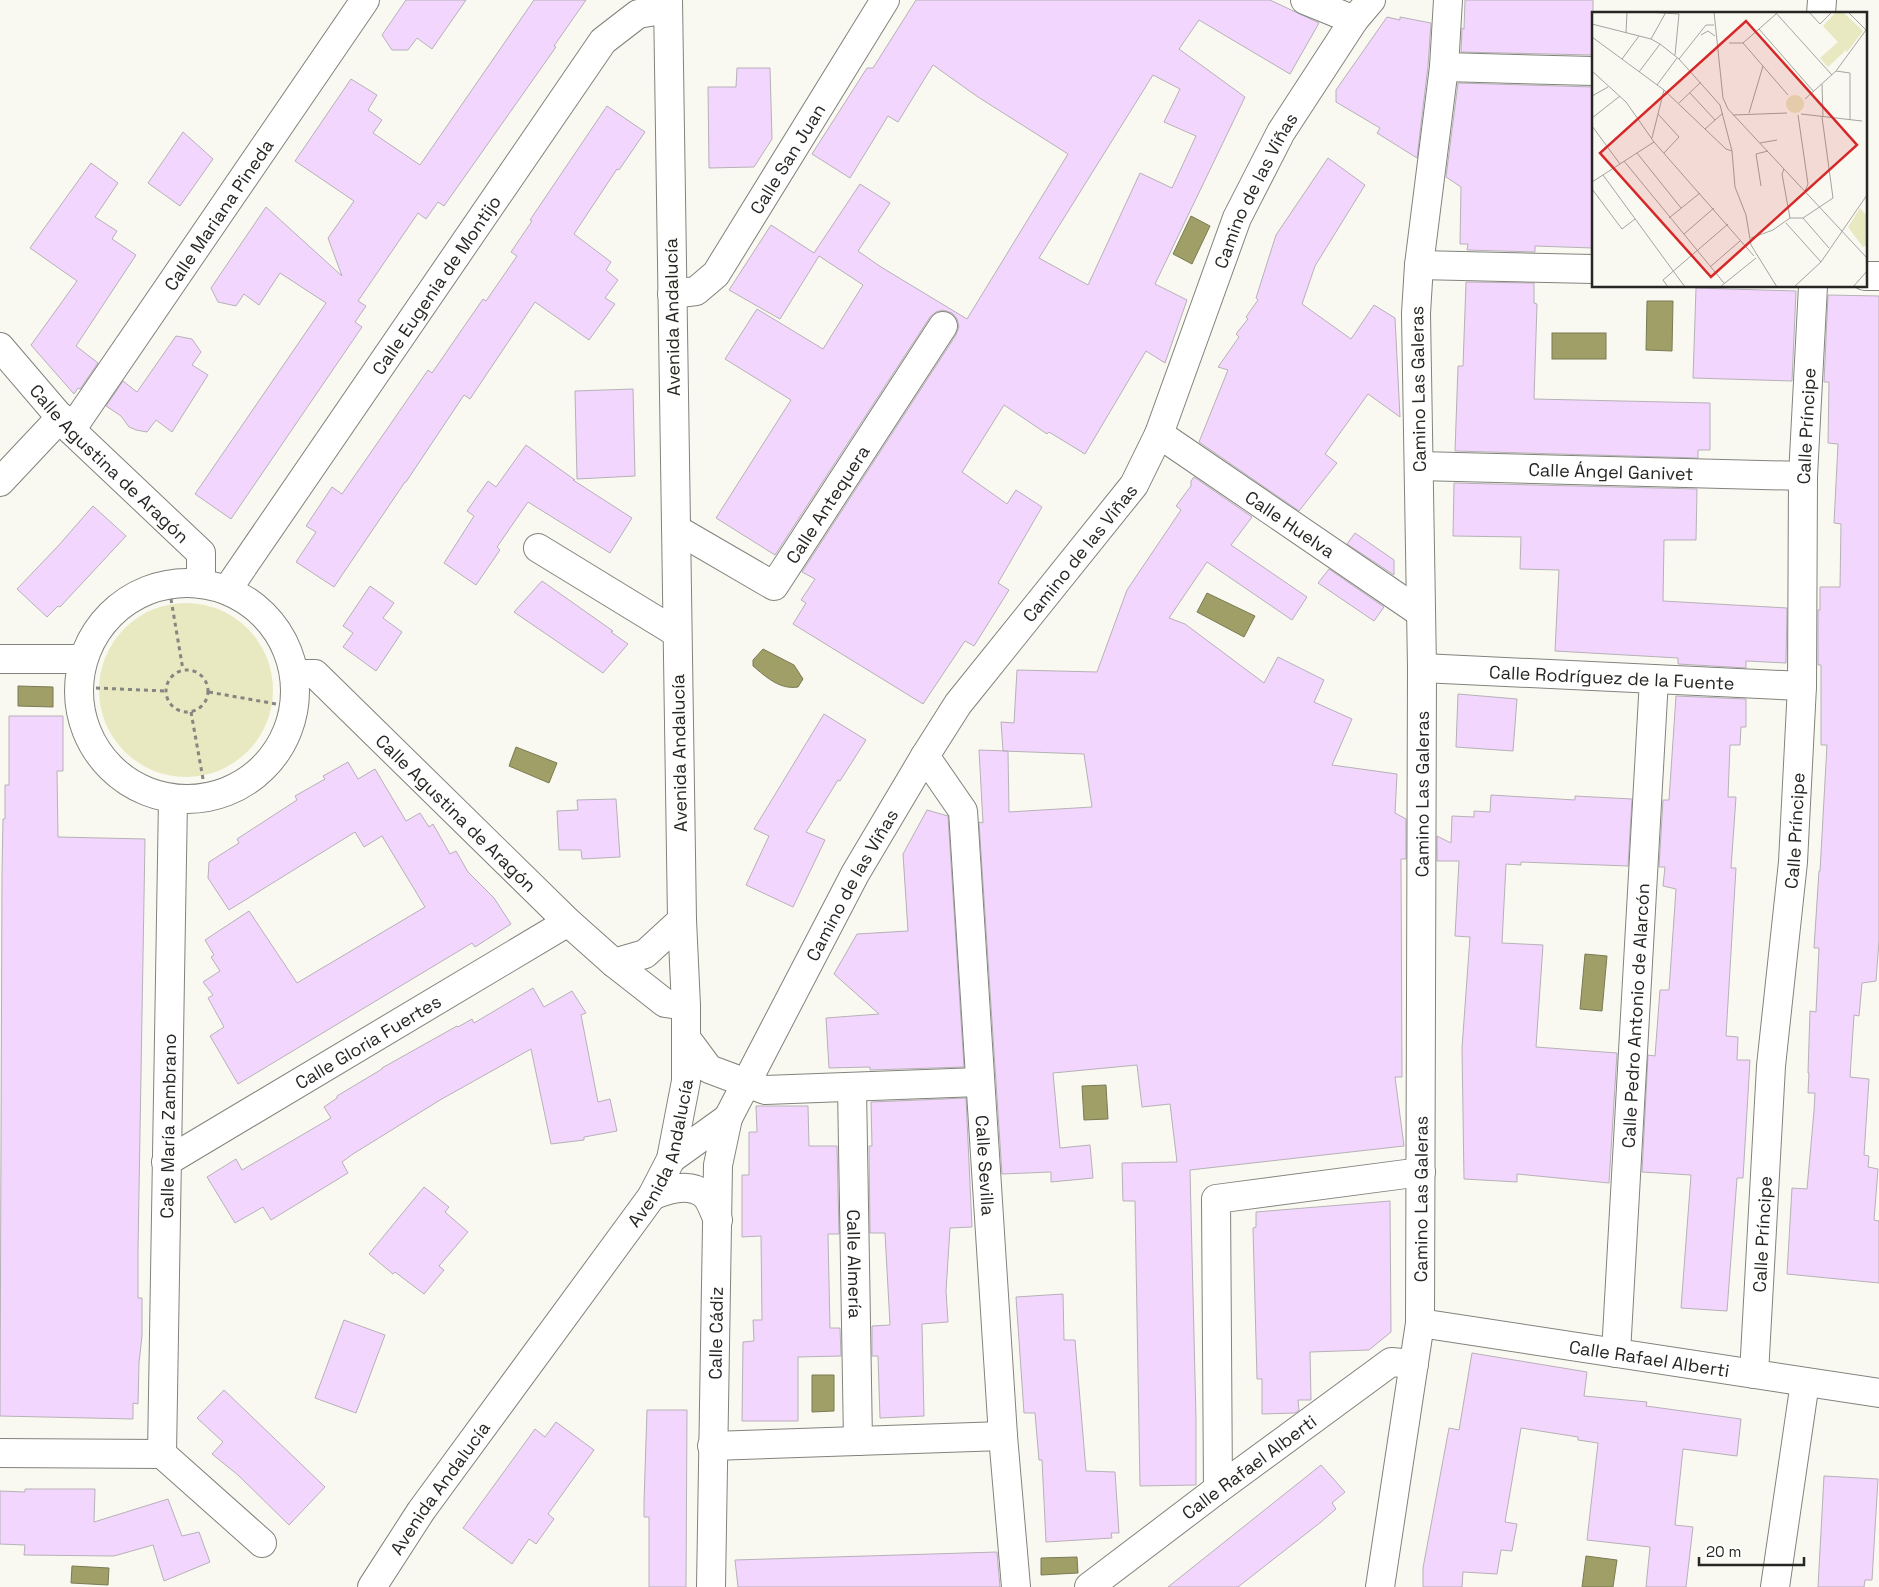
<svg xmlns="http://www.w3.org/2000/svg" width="1879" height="1587" font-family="'Space Grotesk',sans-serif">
<rect width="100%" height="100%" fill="#f9f9f2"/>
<!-- green -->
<circle fill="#e8e8c1" cx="186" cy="690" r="87"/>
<!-- water -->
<g fill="#a09f67" stroke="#7b7b53">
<polygon points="1191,216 1210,226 1192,264 1173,254"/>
<polygon points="1647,301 1673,301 1672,351 1646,350"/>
<rect x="1552" y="333" width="54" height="26"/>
<polygon points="1207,593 1255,616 1244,637 1197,612"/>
<path d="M763,649L794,665L803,679L798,687C780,690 766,677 753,666V660Z"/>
<polygon points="18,686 53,687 53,707 18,706"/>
<polygon points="516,747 557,763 549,783 509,766"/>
<polygon points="1585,954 1607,956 1602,1011 1580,1009"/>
<polygon points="1106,1085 1108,1119 1084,1120 1082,1086"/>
<polygon points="812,1375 834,1375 834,1411 812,1412"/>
<polygon points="1586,1556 1617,1560 1613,1587 1582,1587"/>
<polygon points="1077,1557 1078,1573 1041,1575 1041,1558"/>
<polygon points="72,1566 109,1568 108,1585 71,1583"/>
</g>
<!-- building -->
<g fill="#f3d6fd" stroke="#b6b1b7" fill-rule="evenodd">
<polygon points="406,0 466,0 432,49 417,38 408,50 392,50 382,35"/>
<polygon points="534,0 586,0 554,46 556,47 444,206 438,202 426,219 418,213 358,301 366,306 355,322 362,327 231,519 195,494 326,303 280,273 259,305 244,294 236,306 218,302 211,288 266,207 342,276 328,238 354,201 295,161 351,79 377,95 368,110 382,120 373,133 420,165"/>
<path d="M916,0H1270L1319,23L1290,74L1199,20L1179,49L1245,97L1155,284L1187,300L1165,363L1146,351L1085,454L1049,432L1047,434L1004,405L962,472L1007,504L1016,490L1042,507L998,583L1009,590L974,646L965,641L923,704L793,624L806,603L801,600L815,579L802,572L956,335L959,326L957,319L952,313L943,310L936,312L930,317L775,555L716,518L791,400L725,359L757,309L823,349L863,285L819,256L780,319L729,290L771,225L814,253L860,184L890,203L858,251L881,267L967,319L1068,154L978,97L933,65L898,122L888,116L850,178L812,154L867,68H873ZM1153,75L1180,89L1164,122L1196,136L1172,188L1140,173L1088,285L1039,258Z"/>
<polygon points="1465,0 1593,0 1593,55 1461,52 1462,28 1464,29"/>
<polygon points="1387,17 1400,20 1400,17 1431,23 1428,66 1417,158 1377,133 1380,128 1336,102 1336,90"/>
<polygon points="737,68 770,68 772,139 754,167 709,168 708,87 736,87"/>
<polygon points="1458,83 1593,87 1593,248 1535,246 1535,252 1467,250 1468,244 1460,244 1461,187 1446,177"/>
<polygon points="607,106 645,132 619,170 617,169 574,234 611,262 606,270 618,280 605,298 615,304 589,340 535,302 470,399 464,395 406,482 405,482 334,587 296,562 316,532 306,526 332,487 342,494 428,370 432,373 483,299 486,301 517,256 511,252 532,221 530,220"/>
<polygon points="183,132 213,159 180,206 148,183"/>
<polygon points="1328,158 1365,185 1315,266 1302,304 1351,339 1374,305 1395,318 1400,417 1368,394 1325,454 1337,463 1299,511 1199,442 1228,370 1218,367 1239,337 1236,334 1248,319 1246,317 1258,300 1256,298 1276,235"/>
<polygon points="91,163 118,183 95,217 117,231 112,239 136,255 76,346 98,363 80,389 78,388 74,394 31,345 77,281 30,248"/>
<polygon points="1466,282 1534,283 1534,303 1537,304 1534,399 1710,403 1710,450 1698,450 1698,458 1455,451 1458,366 1463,366"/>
<polygon points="1696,288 1796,291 1792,381 1693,378"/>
<polygon points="1828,295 1879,296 1879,941 1876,981 1862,983 1859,1016 1854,1015 1850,1077 1869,1079 1864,1155 1869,1156 1868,1167 1878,1169 1874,1220 1879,1221 1879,1283 1787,1274 1792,1188 1807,1189 1814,1111 1815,1093 1808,1093 1809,1073 1808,1073 1810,1011 1816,1012 1819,948 1814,948 1819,871 1820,871 1827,745 1821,745 1821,665 1818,665 1818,610 1820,610 1820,587 1840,587 1841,524 1834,523 1838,444 1828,443 1829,382 1824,382"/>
<polygon points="176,336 192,339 201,352 192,365 208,375 172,432 156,420 147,432 136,430 129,427 121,416 106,406 123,381 137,392"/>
<polygon points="633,389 635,476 577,479 575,391"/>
<polygon points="526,445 575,480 573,480 632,518 610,553 528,502 497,547 500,550 476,585 444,563 474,516 467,511 488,481 496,487"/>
<polygon points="1194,477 1252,517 1231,545 1307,597 1292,620 1207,562 1169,618 1185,624 1264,683 1278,657 1324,680 1314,702 1352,719 1332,765 1397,774 1395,813 1406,819 1406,859 1401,859 1402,1077 1395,1077 1404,1146 1190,1170 1196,1419 1196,1485 1140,1486 1135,1201 1123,1201 1122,1163 1177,1162 1170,1104 1142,1107 1137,1065 1053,1073 1060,1148 1090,1145 1093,1178 1051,1182 1051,1172 1002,1174 979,822 983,823 979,750 1008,751 1009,812 1092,807 1084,754 1003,751 1001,722 1014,723 1017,670 1097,672 1127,590 1181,510 1176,506 1191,486 1191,481"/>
<polygon points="1454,483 1697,489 1696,540 1664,540 1663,601 1787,608 1786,663 1746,661 1746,668 1678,664 1678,658 1555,651 1559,570 1520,569 1521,537 1453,536"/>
<polygon points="93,506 126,536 60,607 58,606 47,617 17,589 59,545"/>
<polygon points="1355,533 1394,560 1394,575 1347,544"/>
<polygon points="1329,569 1384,607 1374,621 1318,583"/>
<polygon points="542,581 613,631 611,632 628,644 603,673 514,612"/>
<polygon points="370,586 394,603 383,618 402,632 376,671 343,647 353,633 343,626"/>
<polygon points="1458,694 1517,699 1513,751 1456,747"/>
<polygon points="1676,696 1746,699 1746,727 1741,727 1740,745 1730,745 1728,797 1736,797 1731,868 1736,868 1726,1036 1738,1037 1737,1060 1750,1060 1743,1178 1737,1178 1727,1311 1681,1308 1691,1175 1642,1172 1648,1055 1655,1056 1660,990 1669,990 1676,889 1663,886 1665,867 1659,867 1663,800 1669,800"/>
<polygon points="824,714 866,740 840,781 838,780 806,832 825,840 793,907 746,885 769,836 754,829"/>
<polygon points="9,716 63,716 63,771 57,771 58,837 145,839 138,1250 138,1298 142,1298 142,1336 139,1363 138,1404 133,1403 133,1419 0,1416 2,873 3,819 5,819 5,785 9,785"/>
<polygon points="348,762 358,779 375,769 406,821 420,813 429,827 433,824 450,854 456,851 468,872 494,898 511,924 475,947 472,943 238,1084 210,1036 224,1027 208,998 213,995 203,982 220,971 211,957 214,955 205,940 249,911 297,983 425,907 382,836 364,847 355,832 229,910 208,878 209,862 239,843 237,839 297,800 295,796 325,779 323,776"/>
<polygon points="1491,795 1575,800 1575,796 1632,799 1628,866 1521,862 1521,865 1506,864 1502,943 1543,945 1536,1047 1617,1053 1609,1183 1517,1174 1517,1182 1464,1179 1462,1048 1470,937 1455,936 1459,861 1437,861 1437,836 1451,843 1452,816 1474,817 1474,811 1490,812"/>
<polygon points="616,799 620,857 582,859 581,850 559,850 557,811 578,810 577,800"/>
<polygon points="927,810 948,816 964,1067 870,1070 870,1067 829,1068 826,1018 879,1014 834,974 857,934 908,931 903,854"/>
<polygon points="533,988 544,1007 572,991 586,1013 581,1015 598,1102 610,1099 617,1131 584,1137 584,1140 551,1144 531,1049 440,1100 353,1154 342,1162 348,1173 271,1220 263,1207 235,1223 207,1177 236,1159 242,1170 302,1135 331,1118 324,1107 337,1098 337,1096 382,1069 382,1068 457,1026 458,1027 472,1019 474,1023"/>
<polygon points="966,1098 972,1227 950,1228 946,1291 948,1322 922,1324 924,1416 880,1418 878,1356 872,1356 872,1326 890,1325 885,1233 870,1233 869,1146 872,1146 871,1102"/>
<polygon points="756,1106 808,1106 809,1146 837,1146 839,1234 828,1234 830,1328 840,1328 841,1356 798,1357 798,1421 742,1421 743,1342 754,1341 753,1320 762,1320 761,1236 742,1237 742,1175 749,1175 749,1132 757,1132"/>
<polygon points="424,1187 449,1207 445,1212 468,1232 439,1266 444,1270 424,1294 395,1272 393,1274 369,1254"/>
<polygon points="1390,1201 1391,1332 1369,1350 1310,1352 1311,1400 1298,1400 1299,1410 1295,1413 1262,1414 1262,1379 1257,1379 1253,1228 1256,1227 1256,1212"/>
<polygon points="1063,1294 1064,1340 1075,1340 1086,1471 1115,1472 1119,1533 1111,1533 1112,1538 1046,1542 1042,1460 1039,1460 1035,1413 1024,1413 1016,1297"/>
<polygon points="344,1320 385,1335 356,1413 315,1398"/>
<polygon points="1472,1353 1587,1372 1584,1396 1647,1402 1646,1406 1741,1419 1737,1456 1683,1449 1675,1525 1693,1527 1686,1587 1646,1587 1650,1547 1587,1540 1598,1443 1578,1440 1578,1437 1521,1428 1505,1522 1517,1524 1512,1551 1501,1550 1497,1574 1463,1572 1462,1587 1423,1587 1423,1568 1449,1428 1459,1430"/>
<polygon points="224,1390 325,1487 289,1525 238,1475 212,1454 223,1442 197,1418"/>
<polygon points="647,1410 687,1410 686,1587 649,1587 649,1517 644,1517 644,1502"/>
<polygon points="556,1422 594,1450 548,1514 554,1519 536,1544 529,1539 512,1564 463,1528 535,1429 545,1437"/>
<polygon points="1321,1465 1345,1492 1332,1503 1336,1509 1321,1522 1238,1587 1168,1587"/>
<polygon points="1824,1476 1878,1479 1872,1580 1865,1580 1864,1587 1818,1587"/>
<polygon points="25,1489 95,1489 94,1522 168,1499 182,1536 199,1532 210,1562 164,1581 153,1545 114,1556 24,1555 25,1545 0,1544 0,1491 25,1492"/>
<polygon points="997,1552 1000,1587 738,1587 735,1560"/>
</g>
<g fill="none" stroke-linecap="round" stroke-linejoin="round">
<!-- minor casing -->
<g stroke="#82837c" stroke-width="30">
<g id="minor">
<polyline points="1305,0 1354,20"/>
<polyline points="1821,14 1822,0"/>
<polyline points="1444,67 1593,71"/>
<polyline points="1419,265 1593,269"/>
<polyline points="1865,276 1879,276"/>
<path id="s1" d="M672,294L696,291L716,274L885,0"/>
<path id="s2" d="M0,347L71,430L201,553V584"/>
<path id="s3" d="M71,430L365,0"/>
<path id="s4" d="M1159,434L1421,613"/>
<path id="s5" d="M1419,466L1803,476"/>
<polyline points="0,482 61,417"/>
<path id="s6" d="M676,529L774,586L943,326"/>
<polyline points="538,548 677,633"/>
<circle cx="187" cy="691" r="108"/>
<path id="s7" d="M227,590L603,41L638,14L668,9"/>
<polyline points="0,659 83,659"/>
<path id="s8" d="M1422,668L1802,686"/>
<path id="s9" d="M294,674H315L568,922L614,963L665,1003L686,1006"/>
<path id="s10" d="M925,756L963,811L1003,1436L1016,1587"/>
<polyline points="614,963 645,954 682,920"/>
<polyline points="686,1038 709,1069 765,1090 979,1082"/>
<path id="s11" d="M852,1088L858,1441"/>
<polyline points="671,1159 728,1118"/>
<path id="s12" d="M166,1162L568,922"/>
<path d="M652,1196C668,1189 690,1182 705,1195C711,1201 714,1212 718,1220"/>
<path id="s13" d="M1420,1323L1879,1393"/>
<path id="s14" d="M1616,1353L1654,679"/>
<path id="s15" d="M1754,1374L1771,1066L1793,862L1802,686L1803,476L1813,286"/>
<polyline points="712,1446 1003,1436"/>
<polyline points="0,1453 162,1454 262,1543"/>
<path id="s16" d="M162,1454L173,799"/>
<polyline points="1218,1489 1216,1199 1421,1172"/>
<path id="s17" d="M372,1587L421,1511L652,1196L671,1159L686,1081V1006L682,920L668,0"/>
<path id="s18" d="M711,1587L718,1165L728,1118L855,874L925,756L958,704L1134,485L1159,434L1237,218L1281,132L1354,20L1371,0"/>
<path id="s19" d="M1089,1587L1218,1489L1391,1362L1414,1364"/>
<path id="s20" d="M1380,1587L1420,1323L1422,668L1416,313L1419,265L1444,67L1448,0"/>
<polyline points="1775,1587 1805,1382"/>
</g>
</g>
<!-- path -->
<g stroke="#858581" stroke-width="3" stroke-dasharray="4 4" stroke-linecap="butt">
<polyline points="171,599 183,670"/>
<circle cx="187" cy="691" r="21"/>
<polyline points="96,688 165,691"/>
<polyline points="209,692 282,705"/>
<polyline points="191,712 205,790"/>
</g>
<!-- minor -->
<use href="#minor" stroke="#fff" stroke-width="28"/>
</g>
<g text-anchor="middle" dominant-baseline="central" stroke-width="5" stroke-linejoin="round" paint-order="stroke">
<!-- street labels -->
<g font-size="18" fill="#262623" stroke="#fffffe">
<text stroke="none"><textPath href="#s1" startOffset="186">Calle San Juan</textPath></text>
<text stroke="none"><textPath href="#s18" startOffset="1544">Camino de las Viñas</textPath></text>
<text stroke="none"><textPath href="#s3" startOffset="261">Calle Mariana Pineda</textPath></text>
<text stroke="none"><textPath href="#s7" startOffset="370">Calle Eugenia de Montijo</textPath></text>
<text transform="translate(672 317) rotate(-91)">Avenida Andalucía</text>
<text transform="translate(1418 389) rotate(-91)">Camino Las Galeras</text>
<text stroke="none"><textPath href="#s15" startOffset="950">Calle Príncipe</textPath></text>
<text stroke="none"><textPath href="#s2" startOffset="160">Calle Agustina de Aragón</textPath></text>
<text stroke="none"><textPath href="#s5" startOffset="192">Calle Ángel Ganivet</textPath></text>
<text stroke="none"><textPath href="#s6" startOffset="211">Calle Antequera</textPath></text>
<text stroke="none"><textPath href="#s4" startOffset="159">Calle Huelva</textPath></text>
<text stroke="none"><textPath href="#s18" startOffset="1138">Camino de las Viñas</textPath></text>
<text stroke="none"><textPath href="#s8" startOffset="190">Calle Rodríguez de la Fuente</textPath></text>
<text transform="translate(679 753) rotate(-91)">Avenida Andalucía</text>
<text stroke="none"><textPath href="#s20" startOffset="796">Camino Las Galeras</textPath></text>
<text stroke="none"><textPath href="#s9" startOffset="219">Calle Agustina de Aragón</textPath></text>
<text stroke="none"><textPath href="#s15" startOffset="545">Calle Príncipe</textPath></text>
<text stroke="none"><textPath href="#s18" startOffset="734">Camino de las Viñas</textPath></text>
<text stroke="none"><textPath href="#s14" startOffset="338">Calle Pedro Antonio de Alarcón</textPath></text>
<text stroke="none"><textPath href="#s12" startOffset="235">Calle Gloria Fuertes</textPath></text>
<text stroke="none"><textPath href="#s16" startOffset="328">Calle María Zambrano</textPath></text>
<text stroke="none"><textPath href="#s17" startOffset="525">Avenida Andalucía</textPath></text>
<text stroke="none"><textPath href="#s10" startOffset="422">Calle Sevilla</textPath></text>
<text stroke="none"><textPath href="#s20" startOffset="391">Camino Las Galeras</textPath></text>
<text stroke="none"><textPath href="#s15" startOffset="140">Calle Príncipe</textPath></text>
<text stroke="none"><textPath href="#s11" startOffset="176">Calle Almería</textPath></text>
<text stroke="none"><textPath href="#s18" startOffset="254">Calle Cádiz</textPath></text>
<text stroke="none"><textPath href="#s13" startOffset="232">Calle Rafael Alberti</textPath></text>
<text stroke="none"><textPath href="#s19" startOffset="200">Calle Rafael Alberti</textPath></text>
<text stroke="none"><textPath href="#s17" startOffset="120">Avenida Andalucía</textPath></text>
</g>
</g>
<!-- overview -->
<g transform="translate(1592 12)">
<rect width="275" height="275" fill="#f9f9f2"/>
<path d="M244,0H251L271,19L255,40L252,37L253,39L236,55L228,46L246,30L231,14ZM194 92a9 9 0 1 1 18 0a9 9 0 1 1-18 0ZM268,196L275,204V233L271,235L256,215Z" fill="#e8e8c1"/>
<path fill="none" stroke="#a5a59f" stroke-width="1" d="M55,0L87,2L83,43M122,0L131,86L136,97L275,246M183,0L240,63M217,0L228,12L240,0M0,12L59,27L68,32L87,47L128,93L140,139L143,175L154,203L159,233L185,275M167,17L222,80M34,21L35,0M109,23L116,19L123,24M0,25L72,78L134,137L140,139M59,27L74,0M137,31H151L184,2M151,31L196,83M30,47L47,24M87,47L114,13H122M0,59L34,90L62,130L162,244M244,59L258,61V108M47,60L68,32M230,72L231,105M65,73L85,46M98,81L123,108M0,84L16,75M213,87L244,59L274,18L256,0M87,91L109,70M157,101L171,54M66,102L87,125L72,141M209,102L270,109M141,103L195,101M206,103L216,172L213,179M0,106L28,84M0,114L28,152M113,117L131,101M60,126L72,78M168,131L185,128M45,141L89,196M32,149L132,271M192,157L190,162L198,206M11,163L93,275M0,170L62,130M169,174L164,142L176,139M0,177L30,217L43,207M77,206L108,181M211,206L237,236M194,211L229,250M92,222L122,196M159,226L181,218L198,206H211L241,186L230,105M118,255L148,229M76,275L71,268L136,212M128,275L164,246M202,275L229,250L275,183M261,275L275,259"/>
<path fill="#d62828" fill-opacity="0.15" stroke="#d62828" stroke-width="2.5" d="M154,9L265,133L119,265L8,141Z"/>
<rect width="275" height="275" fill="none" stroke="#262623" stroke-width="2.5"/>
</g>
<!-- scale -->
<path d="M1699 1557v8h105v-8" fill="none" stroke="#262623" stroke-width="2.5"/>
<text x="1706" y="1557" font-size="15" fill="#262623" stroke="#fffffe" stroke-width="4" paint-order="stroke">20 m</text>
</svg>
